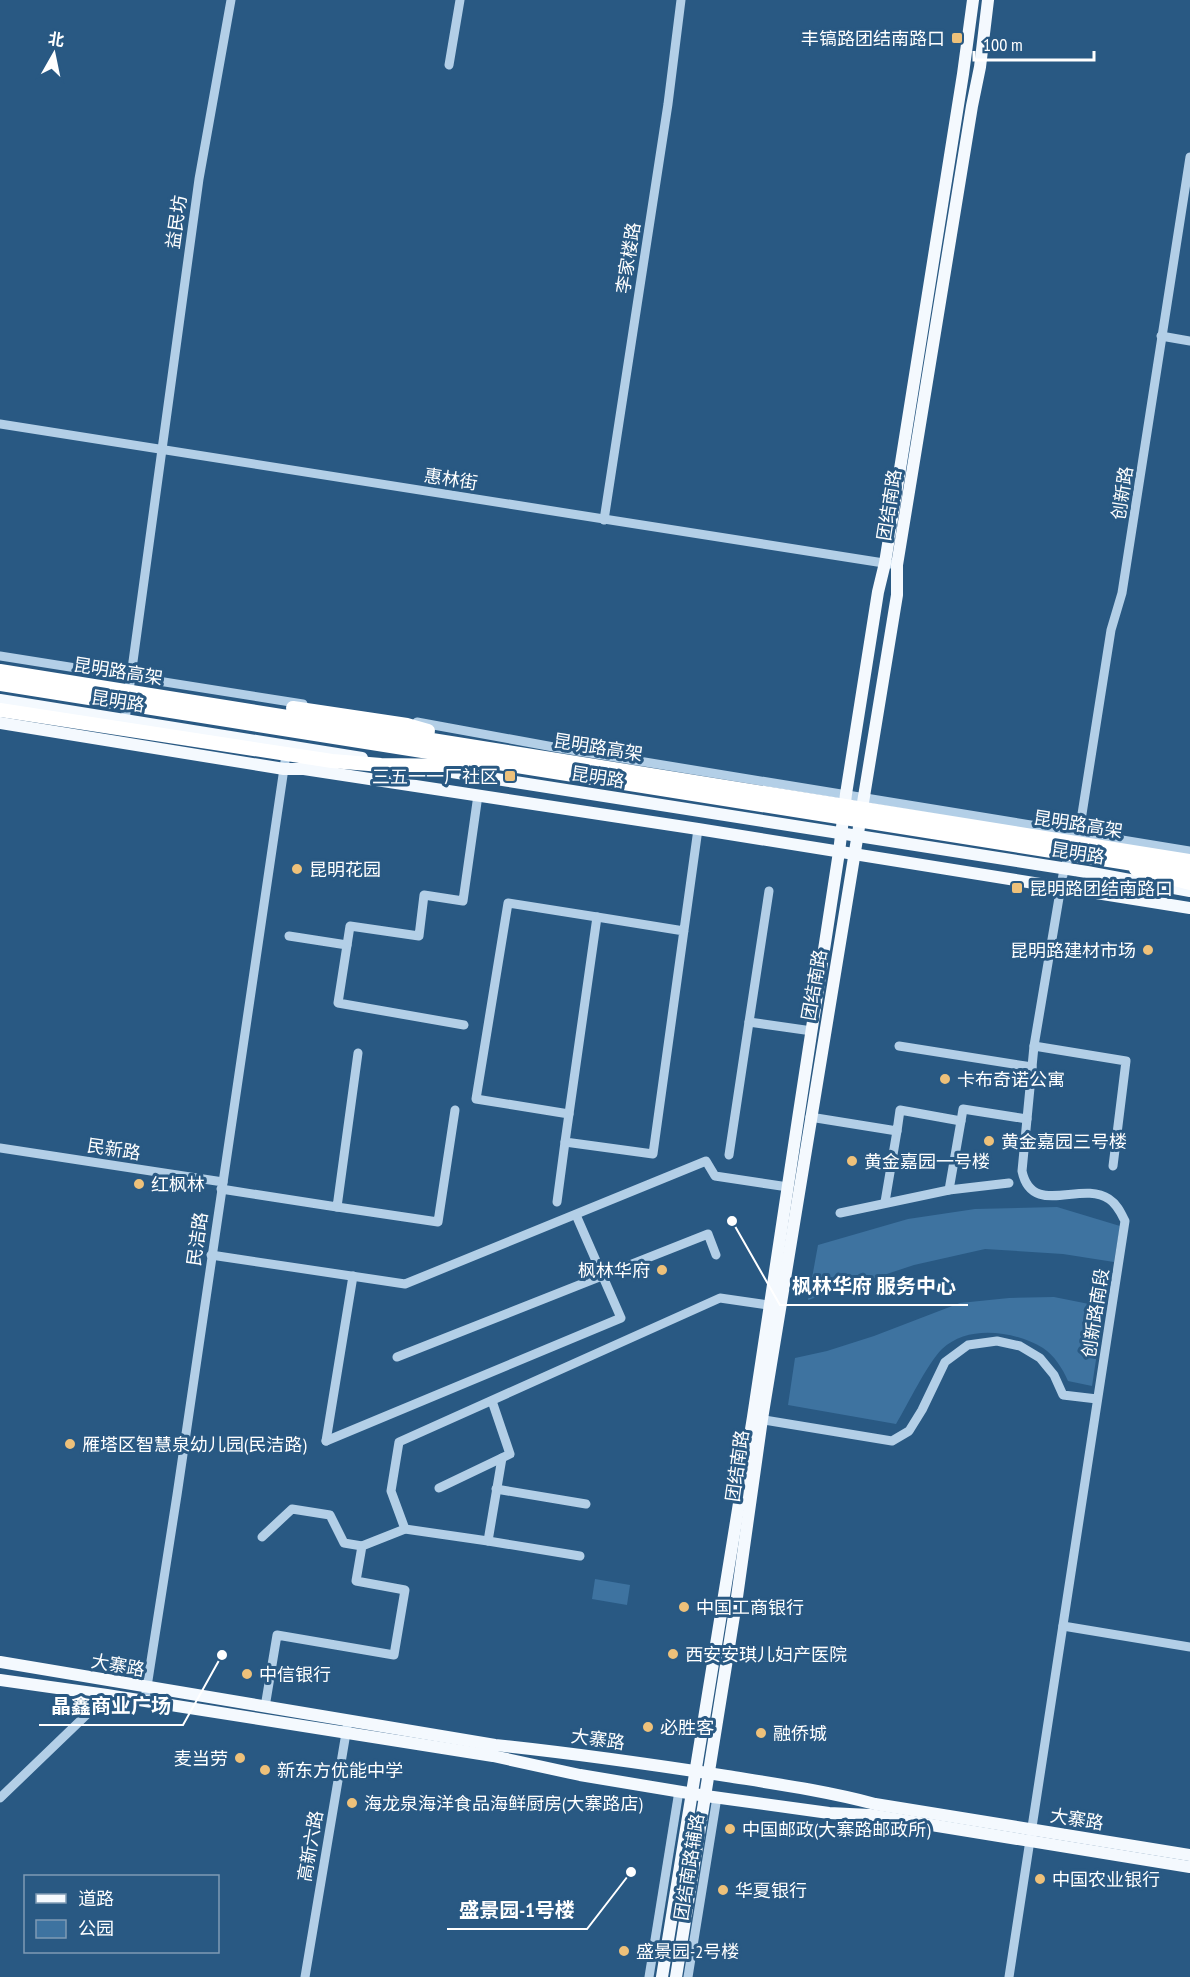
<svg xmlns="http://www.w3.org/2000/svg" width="1190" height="1977" font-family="'PT Sans Narrow','Noto Sans SC',sans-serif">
<rect width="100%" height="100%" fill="#295983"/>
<!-- green -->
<g fill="#3e73a0">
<polygon points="1057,1207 1120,1226 1114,1262 1063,1254 985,1249 914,1265 808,1300 818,1245 908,1219 975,1209"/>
<path d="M1054,1297L1104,1307L1092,1386L1068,1381C1063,1369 1054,1355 1043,1348C1015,1331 968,1324 942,1349C927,1364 908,1404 896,1424L788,1405L795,1358L827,1351L874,1336L960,1303L1009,1298Z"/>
<polygon points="595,1579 630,1585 627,1605 592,1599"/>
</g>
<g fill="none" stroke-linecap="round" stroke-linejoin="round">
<!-- minor -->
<g stroke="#b3cfe7" stroke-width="9">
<polyline points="449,65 460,0"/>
<polyline points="1161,336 1190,341"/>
<polyline points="0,424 890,564"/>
<polyline points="604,520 668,104 681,0"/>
<polyline points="0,656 303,704"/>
<polyline points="125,720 199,179 231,0"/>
<polyline points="417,722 559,748 1190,851"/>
<polyline points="684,931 597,917 565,1142 653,1154 698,829"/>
<polyline points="289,936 347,945"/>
<polyline points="749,1022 769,891"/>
<polyline points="464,1025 338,1003 350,926 419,936 424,895 463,901 478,795"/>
<polyline points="899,1046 1032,1067"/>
<polyline points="1034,1046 1126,1061 1113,1166"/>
<polyline points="569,1114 476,1099 508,903 597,917"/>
<polyline points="810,1117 897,1131 900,1110 961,1121 963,1109 1027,1119"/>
<polyline points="0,1148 223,1182"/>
<polyline points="729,1155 749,1022 812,1031"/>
<polyline points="221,1189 337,1207 358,1053"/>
<polyline points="949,1190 961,1121"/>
<polyline points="557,1202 565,1142"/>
<polyline points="885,1202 897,1131"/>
<polyline points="337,1207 438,1222 455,1110"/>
<polyline points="840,1213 949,1190 1009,1183"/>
<polyline points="211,1255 405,1284 706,1161 715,1176 788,1187"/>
<polyline points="397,1357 708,1234 716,1255"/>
<polyline points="758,1419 892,1441 909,1431 922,1410 945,1362 968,1345 997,1341 1020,1346 1040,1358 1054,1375 1063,1395 1097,1399"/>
<polyline points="326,1441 621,1318 576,1215"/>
<polyline points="326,1441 353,1276"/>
<polyline points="502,1458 488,1541 580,1556"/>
<polyline points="439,1488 510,1454 492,1401"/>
<polyline points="496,1489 586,1504"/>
<polyline points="405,1529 391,1491 399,1442 720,1298 768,1305"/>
<polyline points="262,1537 292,1509 330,1515 344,1543 362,1546"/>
<polyline points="1063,1626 1190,1647"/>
<polyline points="146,1693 177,1495 287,748"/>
<polyline points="265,1707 277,1635 394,1655 405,1590 356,1581 362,1546 405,1529 488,1541"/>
<polyline points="0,1798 107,1695"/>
<polyline points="305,1977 347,1727"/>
<polyline points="649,1977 679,1791"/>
<polyline points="688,1977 717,1797"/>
<path d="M1009,1977L1125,1221C1121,1213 1117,1204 1109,1199C1081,1180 1032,1218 1022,1171L1034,1046L1061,886L1064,869L1079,833L1111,630L1122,593L1190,157"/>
</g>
<!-- major -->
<g stroke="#f4f9fe" stroke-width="12">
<polyline points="0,700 362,758"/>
<polyline points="0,723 284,769 304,769 698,829 1190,908"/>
<polyline points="439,770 1087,872 1190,891"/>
<path d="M0,1662L495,1745C572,1753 649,1764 727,1776C777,1784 826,1791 875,1804L1190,1855"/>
<polyline points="0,1680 107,1695 493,1756 580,1775 706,1796 829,1813 870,1815 1190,1867"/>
<path d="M662,1977C691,1790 724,1604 753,1417C781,1229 810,1040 839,852L846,794L878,592L885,563L963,74L973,0"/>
<polyline points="676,1977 737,1597 762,1419 897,595 897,565 972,106 980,67 988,0"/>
</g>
<!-- highway -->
<polyline stroke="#fff" stroke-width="14" points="1136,869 1190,883"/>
<!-- highway-bridge -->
<g stroke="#fff" stroke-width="14">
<polyline points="0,671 1190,861"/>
<polyline points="0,684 1190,873"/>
<polyline points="293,708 407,725 428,731"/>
<polyline points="0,710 332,761 381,765 462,766"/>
</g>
</g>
<!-- markers -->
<g fill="#eec17a" stroke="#295983" stroke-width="2">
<rect x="951" y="32" width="12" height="12" rx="3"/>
<rect x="504" y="770" width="12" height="12" rx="3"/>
<circle cx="297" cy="869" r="6"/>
<rect x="1011" y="882" width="12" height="12" rx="3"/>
<circle cx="1148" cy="950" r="6"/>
<circle cx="945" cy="1079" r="6"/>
<circle cx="989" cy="1141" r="6"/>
<circle cx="852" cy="1161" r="6"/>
<circle cx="139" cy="1184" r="6"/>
<circle cx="662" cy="1270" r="6"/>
<circle cx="70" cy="1444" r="6"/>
<circle cx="684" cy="1607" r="6"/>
<circle cx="673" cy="1654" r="6"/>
<circle cx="247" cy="1674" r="6"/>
<circle cx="648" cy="1727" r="6"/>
<circle cx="761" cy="1733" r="6"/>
<circle cx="240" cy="1758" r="6"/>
<circle cx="265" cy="1770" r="6"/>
<circle cx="352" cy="1803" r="6"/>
<circle cx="730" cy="1829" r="6"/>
<circle cx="1040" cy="1879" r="6"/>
<circle cx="723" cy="1890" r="6"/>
<circle cx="624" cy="1951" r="6"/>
</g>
<g text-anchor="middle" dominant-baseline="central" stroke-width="6" stroke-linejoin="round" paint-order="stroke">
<!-- poi labels -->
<g font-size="18" fill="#fff" stroke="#295983" text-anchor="start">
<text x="945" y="38" text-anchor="end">丰镐路团结南路口</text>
<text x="498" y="776" text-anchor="end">三五一一厂社区</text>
<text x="309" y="869">昆明花园</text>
<text x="1029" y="888">昆明路团结南路口</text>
<text x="1136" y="950" text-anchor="end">昆明路建材市场</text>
<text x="957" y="1079">卡布奇诺公寓</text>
<text x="1001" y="1141">黄金嘉园三号楼</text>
<text x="864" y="1161">黄金嘉园一号楼</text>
<text x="151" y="1184">红枫林</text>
<text x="650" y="1270" text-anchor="end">枫林华府</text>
<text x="82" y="1444">雁塔区智慧泉幼儿园(民洁路)</text>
<text x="696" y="1607">中国工商银行</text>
<text x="685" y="1654">西安安琪儿妇产医院</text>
<text x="259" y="1674">中信银行</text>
<text x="660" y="1727">必胜客</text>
<text x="773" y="1733">融侨城</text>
<text x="228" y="1758" text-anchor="end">麦当劳</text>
<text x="277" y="1770">新东方优能中学</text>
<text x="364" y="1803">海龙泉海洋食品海鲜厨房(大寨路店)</text>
<text x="742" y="1829">中国邮政(大寨路邮政所)</text>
<text x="1052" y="1879">中国农业银行</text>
<text x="735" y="1890">华夏银行</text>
<text x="636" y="1951">盛景园-2号楼</text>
</g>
<!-- street labels -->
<g font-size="18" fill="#fff" stroke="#295983">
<text transform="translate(176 222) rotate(-82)">益民坊</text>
<text transform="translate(628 258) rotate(-81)">李家楼路</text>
<text transform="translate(451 479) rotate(9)">惠林街</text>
<text transform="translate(1122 493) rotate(-81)">创新路</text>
<text transform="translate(889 505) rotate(-81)">团结南路</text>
<text transform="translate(118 671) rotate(9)">昆明路高架</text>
<text transform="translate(118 701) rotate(9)">昆明路</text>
<text transform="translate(598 747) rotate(9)">昆明路高架</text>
<text transform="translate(598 777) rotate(9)">昆明路</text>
<text transform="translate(1078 824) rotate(9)">昆明路高架</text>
<text transform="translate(1078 853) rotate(9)">昆明路</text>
<text transform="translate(814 985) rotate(-80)">团结南路</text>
<text transform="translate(114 1149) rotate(9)">民新路</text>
<text transform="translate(197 1239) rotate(-82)">民洁路</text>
<text transform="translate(1095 1313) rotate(-81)">创新路南段</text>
<text transform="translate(737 1466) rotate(-82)">团结南路</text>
<text transform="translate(118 1665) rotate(10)">大寨路</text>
<text transform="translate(598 1739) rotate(8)">大寨路</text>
<text transform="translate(1077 1819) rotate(9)">大寨路</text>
<text transform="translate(310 1846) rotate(-80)">高新六路</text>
<text transform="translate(689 1867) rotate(-81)">团结南路辅路</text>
</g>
</g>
<!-- callouts -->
<path fill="none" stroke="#fff" stroke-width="2" d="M732 1221L780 1305H968M222 1655L183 1725H39M631 1872L587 1929H447"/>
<g fill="#fff" stroke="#295983" stroke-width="2">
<circle cx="732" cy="1221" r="6"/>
<circle cx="222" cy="1655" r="6"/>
<circle cx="631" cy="1872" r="6"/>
</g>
<g font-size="20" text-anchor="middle" font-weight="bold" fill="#fff" stroke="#295983" stroke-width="6" stroke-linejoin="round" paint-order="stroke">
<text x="874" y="1293">枫林华府 服务中心</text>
<text x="111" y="1713">晶鑫商业广场</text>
<text x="517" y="1917">盛景园-1号楼</text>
</g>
<!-- legend -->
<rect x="24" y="1875" width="195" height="78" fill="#295983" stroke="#7f9bb5" stroke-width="1.5"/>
<rect x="36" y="1894" width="30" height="9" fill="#f4f9fe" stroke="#7f9bb5" stroke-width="1.5"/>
<text x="78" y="1905" font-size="18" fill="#ffffff">道路</text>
<rect x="36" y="1920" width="30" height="18" fill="#3e73a0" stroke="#7f9bb5" stroke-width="1.5"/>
<text x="78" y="1935" font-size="18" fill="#ffffff">公园</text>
<!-- north arrow -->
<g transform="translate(54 54) rotate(9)" stroke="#295983" stroke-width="4.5" paint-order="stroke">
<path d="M0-4.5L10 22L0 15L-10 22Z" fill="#ffffff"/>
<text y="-9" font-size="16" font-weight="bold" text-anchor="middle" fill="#ffffff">北</text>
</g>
<!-- scale -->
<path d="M974 51v9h120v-9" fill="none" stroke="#ffffff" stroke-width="3"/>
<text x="983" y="51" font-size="18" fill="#ffffff" stroke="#295983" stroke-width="4.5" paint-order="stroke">100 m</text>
</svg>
